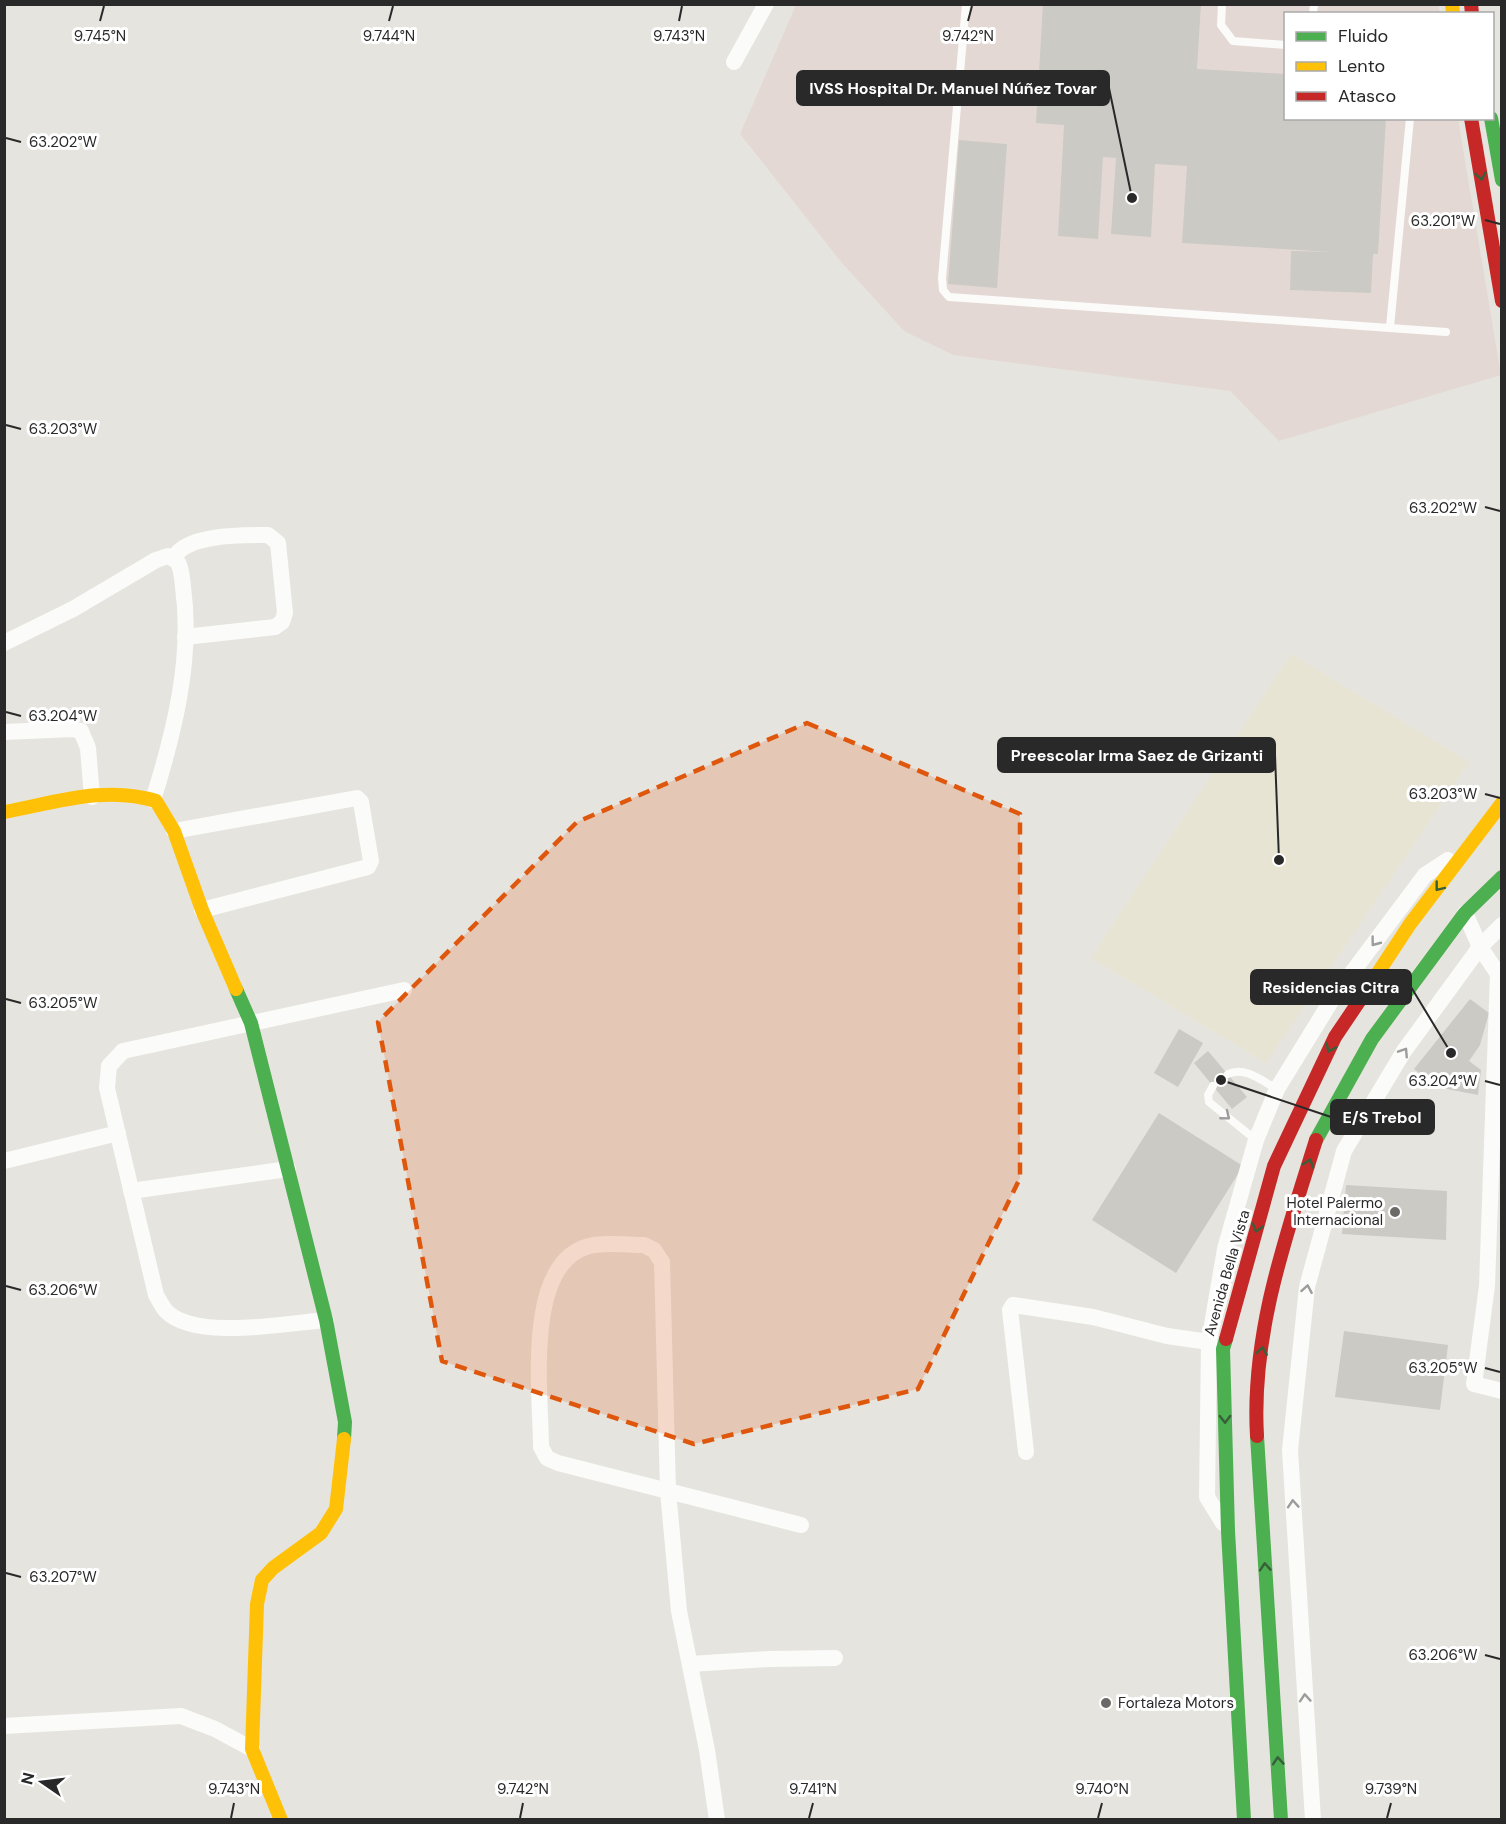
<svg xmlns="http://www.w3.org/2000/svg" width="1506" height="1824" font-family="'DM Sans',sans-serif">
<rect width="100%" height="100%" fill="#e6e4de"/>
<!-- education -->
<polygon fill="#e8e4d4" points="1291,654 1469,762 1266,1063 1091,958"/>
<!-- medical -->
<polygon fill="#e4d8d4" points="796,5 1438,5 1440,13 1286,14 1286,118 1458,119 1501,375 1279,441 1230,391 953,355 904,331 842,263 740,134"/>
<!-- building -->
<g fill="#cbcac5">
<polygon points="1043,4 1201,4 1197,69 1286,74 1286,118 1386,118 1378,254 1373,254 1371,293 1290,290 1291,251 1333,252 1182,243 1187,166 1155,164 1151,237 1111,234 1116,158 1103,157 1098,239 1058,236 1064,125 1036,123"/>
<polygon points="959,140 1007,144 997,288 948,284"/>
<polygon points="1470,999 1489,1013 1480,1045 1469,1061 1481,1070 1478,1095 1437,1087 1414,1069"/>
<polygon points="1179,1029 1203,1043 1178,1087 1154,1073"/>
<polygon points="1208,1051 1247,1097 1232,1109 1194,1063"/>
<polygon points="1159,1113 1243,1166 1176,1273 1092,1220"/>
<polygon points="1346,1185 1447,1191 1446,1240 1342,1234"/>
<polygon points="1344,1331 1448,1345 1440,1410 1335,1397"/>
</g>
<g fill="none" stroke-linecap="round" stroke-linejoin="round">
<!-- lane -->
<g stroke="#fbfbfa" stroke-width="8">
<polyline points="966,4 942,278 943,290 949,297 1446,332"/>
<polyline points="1222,4 1221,25 1233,41 1286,45"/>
<polyline points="1313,14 1314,4"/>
<polyline points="1390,327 1410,118"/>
<path d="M1228,1074C1245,1066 1262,1081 1277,1089"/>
<polyline points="1213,1086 1208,1095 1209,1102 1256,1140"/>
</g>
<!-- street -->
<g stroke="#fbfbfa" stroke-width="16">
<polyline points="734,62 766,4"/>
<path d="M174,558C185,534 243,535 268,535L278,543L285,613L282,622L275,627L185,637"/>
<path d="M4,643L73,609L156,560L168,556L177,561C182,568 182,579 183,587C193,658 174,733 153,800"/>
<polyline points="4,732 72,729 81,731 88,748 92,797"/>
<polyline points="174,831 357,798 361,802 371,861 368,867 202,910"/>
<polyline points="1465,913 1480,947 1502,980"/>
<polyline points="1498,974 1487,1286 1474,1384 1502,1391"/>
<polyline points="4,1161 118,1133"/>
<polyline points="131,1191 288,1169"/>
<path d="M644,1245L654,1250L662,1262L668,1491L558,1463L547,1458L541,1447C541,1396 523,1263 589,1246C605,1242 627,1245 644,1245Z"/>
<path d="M326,1320C287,1323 195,1341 166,1311C162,1306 159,1300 156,1295L107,1088L109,1066L123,1051L404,990"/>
<polyline points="1026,1452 1010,1310 1013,1305 1093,1317 1167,1336 1209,1342"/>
<polyline points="1223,1523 1207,1497 1209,1342 1225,1249 1256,1140 1277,1089 1333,998 1425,875 1448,860"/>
<polyline points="690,1664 769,1659 835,1658"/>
<polyline points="4,1726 181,1716 215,1729 252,1749"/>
<polyline points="717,1820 707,1750 679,1611 668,1491 801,1525"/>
<polyline points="1313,1820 1290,1450 1307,1287 1344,1151 1404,1051 1480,947 1502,925"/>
</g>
<!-- fast -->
<g stroke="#4caf50" stroke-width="14">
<polyline points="1491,118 1502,180"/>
<polyline points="236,989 251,1023 326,1320 345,1422 344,1439"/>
<polyline points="1316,1140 1372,1039 1465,913 1502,877"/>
<polyline points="1226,1339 1223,1349 1228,1531 1244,1820"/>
<polyline points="1257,1436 1281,1820"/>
</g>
<!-- slow -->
<g stroke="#ffc107" stroke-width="14">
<polyline points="1452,4 1453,14"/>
<path d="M4,812C54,803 106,785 156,801L174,831L202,910L236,989"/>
<polyline points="1366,991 1410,924 1502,803"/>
<polyline points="281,1820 252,1749 257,1604 262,1580 273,1568 321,1533 336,1509 344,1439"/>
</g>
<!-- jam -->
<g stroke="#c62828" stroke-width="14">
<polyline points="1471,4 1472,14"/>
<polyline points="1471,118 1502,301"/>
<polyline points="1226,1339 1274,1166 1335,1037 1366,991"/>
<path d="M1257,1436C1251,1334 1286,1236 1316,1140"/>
</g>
</g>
<!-- one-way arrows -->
<defs><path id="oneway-chevron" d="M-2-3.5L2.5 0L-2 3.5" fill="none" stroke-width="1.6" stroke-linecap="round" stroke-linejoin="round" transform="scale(1.5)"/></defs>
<g stroke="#375f39">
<use href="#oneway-chevron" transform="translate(1481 176) rotate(81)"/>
<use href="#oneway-chevron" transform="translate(1439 887) rotate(128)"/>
<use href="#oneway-chevron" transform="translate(1330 1048) rotate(115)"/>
<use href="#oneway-chevron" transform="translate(1309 1163) rotate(-72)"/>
<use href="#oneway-chevron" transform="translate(1257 1228) rotate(106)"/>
<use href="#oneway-chevron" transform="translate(1262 1351) rotate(-81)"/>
<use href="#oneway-chevron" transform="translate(1225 1419) rotate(89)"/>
<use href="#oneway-chevron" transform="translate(1265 1567) rotate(-94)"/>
<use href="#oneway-chevron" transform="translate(1278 1761) rotate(-94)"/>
</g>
<g stroke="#9c9c9c">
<use href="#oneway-chevron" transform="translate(1375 942) rotate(127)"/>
<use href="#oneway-chevron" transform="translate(1404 1052) rotate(-57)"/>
<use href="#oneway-chevron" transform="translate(1226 1116) rotate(39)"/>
<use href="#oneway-chevron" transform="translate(1307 1289) rotate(-80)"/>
<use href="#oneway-chevron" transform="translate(1293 1504) rotate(-94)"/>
<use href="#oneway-chevron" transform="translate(1305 1698) rotate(-94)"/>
</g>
<!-- marked area -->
<path fill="#de570d" fill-opacity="0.2" stroke="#de570d" stroke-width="4.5" stroke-dasharray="12 8" stroke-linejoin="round" d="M807,723L1020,814V1178L918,1389L694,1444L442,1361L378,1022L577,822Z"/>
<!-- ticks -->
<path fill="none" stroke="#292929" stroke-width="2" d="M100,21L104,6M389,21L393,6M679,21L682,6M968,21L972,6M6,138L21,142M1485,220L1500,224M6,425L21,429M1485,507L1500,511M6,712L21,716M1485,794L1500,798M6,999L21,1003M1485,1081L1500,1085M6,1286L21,1290M1485,1368L1500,1372M6,1573L21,1577M1485,1655L1500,1659M231,1818L234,1803M520,1818L523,1803M809,1818L813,1803M1098,1818L1102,1803M1387,1818L1391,1803"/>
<!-- markers -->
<g fill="#6b6a68" stroke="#fff" stroke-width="2">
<circle cx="1395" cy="1212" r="6"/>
<circle cx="1106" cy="1703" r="6"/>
</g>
<g text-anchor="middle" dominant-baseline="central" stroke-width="6" stroke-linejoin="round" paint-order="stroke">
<!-- poi labels -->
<g font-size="15" fill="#292929" stroke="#fff" text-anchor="end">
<text x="1383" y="1203">Hotel Palermo<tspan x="1383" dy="17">Internacional</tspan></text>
<text x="1118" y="1703" text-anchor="start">Fortaleza Motors</text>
</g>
<!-- street labels -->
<g font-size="15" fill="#292929" stroke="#fff">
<text transform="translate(1227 1273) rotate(-74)">Avenida Bella Vista</text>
</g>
</g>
<g font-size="15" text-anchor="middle" fill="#292929" stroke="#fff" stroke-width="6" stroke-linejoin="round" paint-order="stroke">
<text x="100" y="41">9.745°N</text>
<text x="389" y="41">9.744°N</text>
<text x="679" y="41">9.743°N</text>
<text x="968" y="41">9.742°N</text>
<text x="63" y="147">63.202°W</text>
<text x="1443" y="226">63.201°W</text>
<text x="63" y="434">63.203°W</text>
<text x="1443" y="513">63.202°W</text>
<text x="63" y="721">63.204°W</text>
<text x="1443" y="799">63.203°W</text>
<text x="63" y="1008">63.205°W</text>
<text x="1443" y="1086">63.204°W</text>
<text x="63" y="1295">63.206°W</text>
<text x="1443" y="1373">63.205°W</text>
<text x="63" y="1582">63.207°W</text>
<text x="1443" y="1660">63.206°W</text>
<text x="234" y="1794">9.743°N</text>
<text x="523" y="1794">9.742°N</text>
<text x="813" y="1794">9.741°N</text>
<text x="1102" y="1794">9.740°N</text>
<text x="1391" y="1794">9.739°N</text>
</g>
<!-- callouts -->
<path fill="none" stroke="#292929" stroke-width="2" d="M1132 198L1109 88M1279 860L1275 755M1451 1053L1411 987M1221 1080L1331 1117"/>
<g fill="#292929" stroke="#fff" stroke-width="2">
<circle cx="1132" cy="198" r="6"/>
<circle cx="1279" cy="860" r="6"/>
<circle cx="1451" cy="1053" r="6"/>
<circle cx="1221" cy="1080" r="6"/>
</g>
<g fill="#292929" stroke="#292929" stroke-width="2">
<rect x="797" y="71" width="312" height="34" rx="6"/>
<rect x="998" y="738" width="277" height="34" rx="6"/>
<rect x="1251" y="970" width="160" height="34" rx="6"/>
<rect x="1331" y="1100" width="103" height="34" rx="6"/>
</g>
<g font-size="16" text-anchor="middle" font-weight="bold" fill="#fff">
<text x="953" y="94">IVSS Hospital Dr. Manuel Núñez Tovar</text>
<text x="1137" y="761">Preescolar Irma Saez de Grizanti</text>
<text x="1331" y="993">Residencias Citra</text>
<text x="1382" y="1123">E/S Trebol</text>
</g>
<!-- border -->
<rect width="1506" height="1824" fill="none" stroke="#292929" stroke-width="12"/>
<!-- legend -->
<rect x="1284" y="12" width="210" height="108" fill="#ffffff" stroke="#a9a9a9" stroke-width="1.5"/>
<rect x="1296" y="32" width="30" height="9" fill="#4caf50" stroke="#a9a9a9" stroke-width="1.5"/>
<text x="1338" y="42" font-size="18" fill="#292929">Fluido</text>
<rect x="1296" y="62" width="30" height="9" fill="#ffc107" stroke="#a9a9a9" stroke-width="1.5"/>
<text x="1338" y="72" font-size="18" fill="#292929">Lento</text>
<rect x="1296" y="92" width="30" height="9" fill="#c62828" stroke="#a9a9a9" stroke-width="1.5"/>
<text x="1338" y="102" font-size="18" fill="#292929">Atasco</text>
<!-- north arrow -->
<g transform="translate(42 1782) rotate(284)" stroke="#ffffff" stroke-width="4.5" paint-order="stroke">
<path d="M0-4.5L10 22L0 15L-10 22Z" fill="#292929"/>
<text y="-9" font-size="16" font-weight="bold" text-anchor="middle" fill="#292929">N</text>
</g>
</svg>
